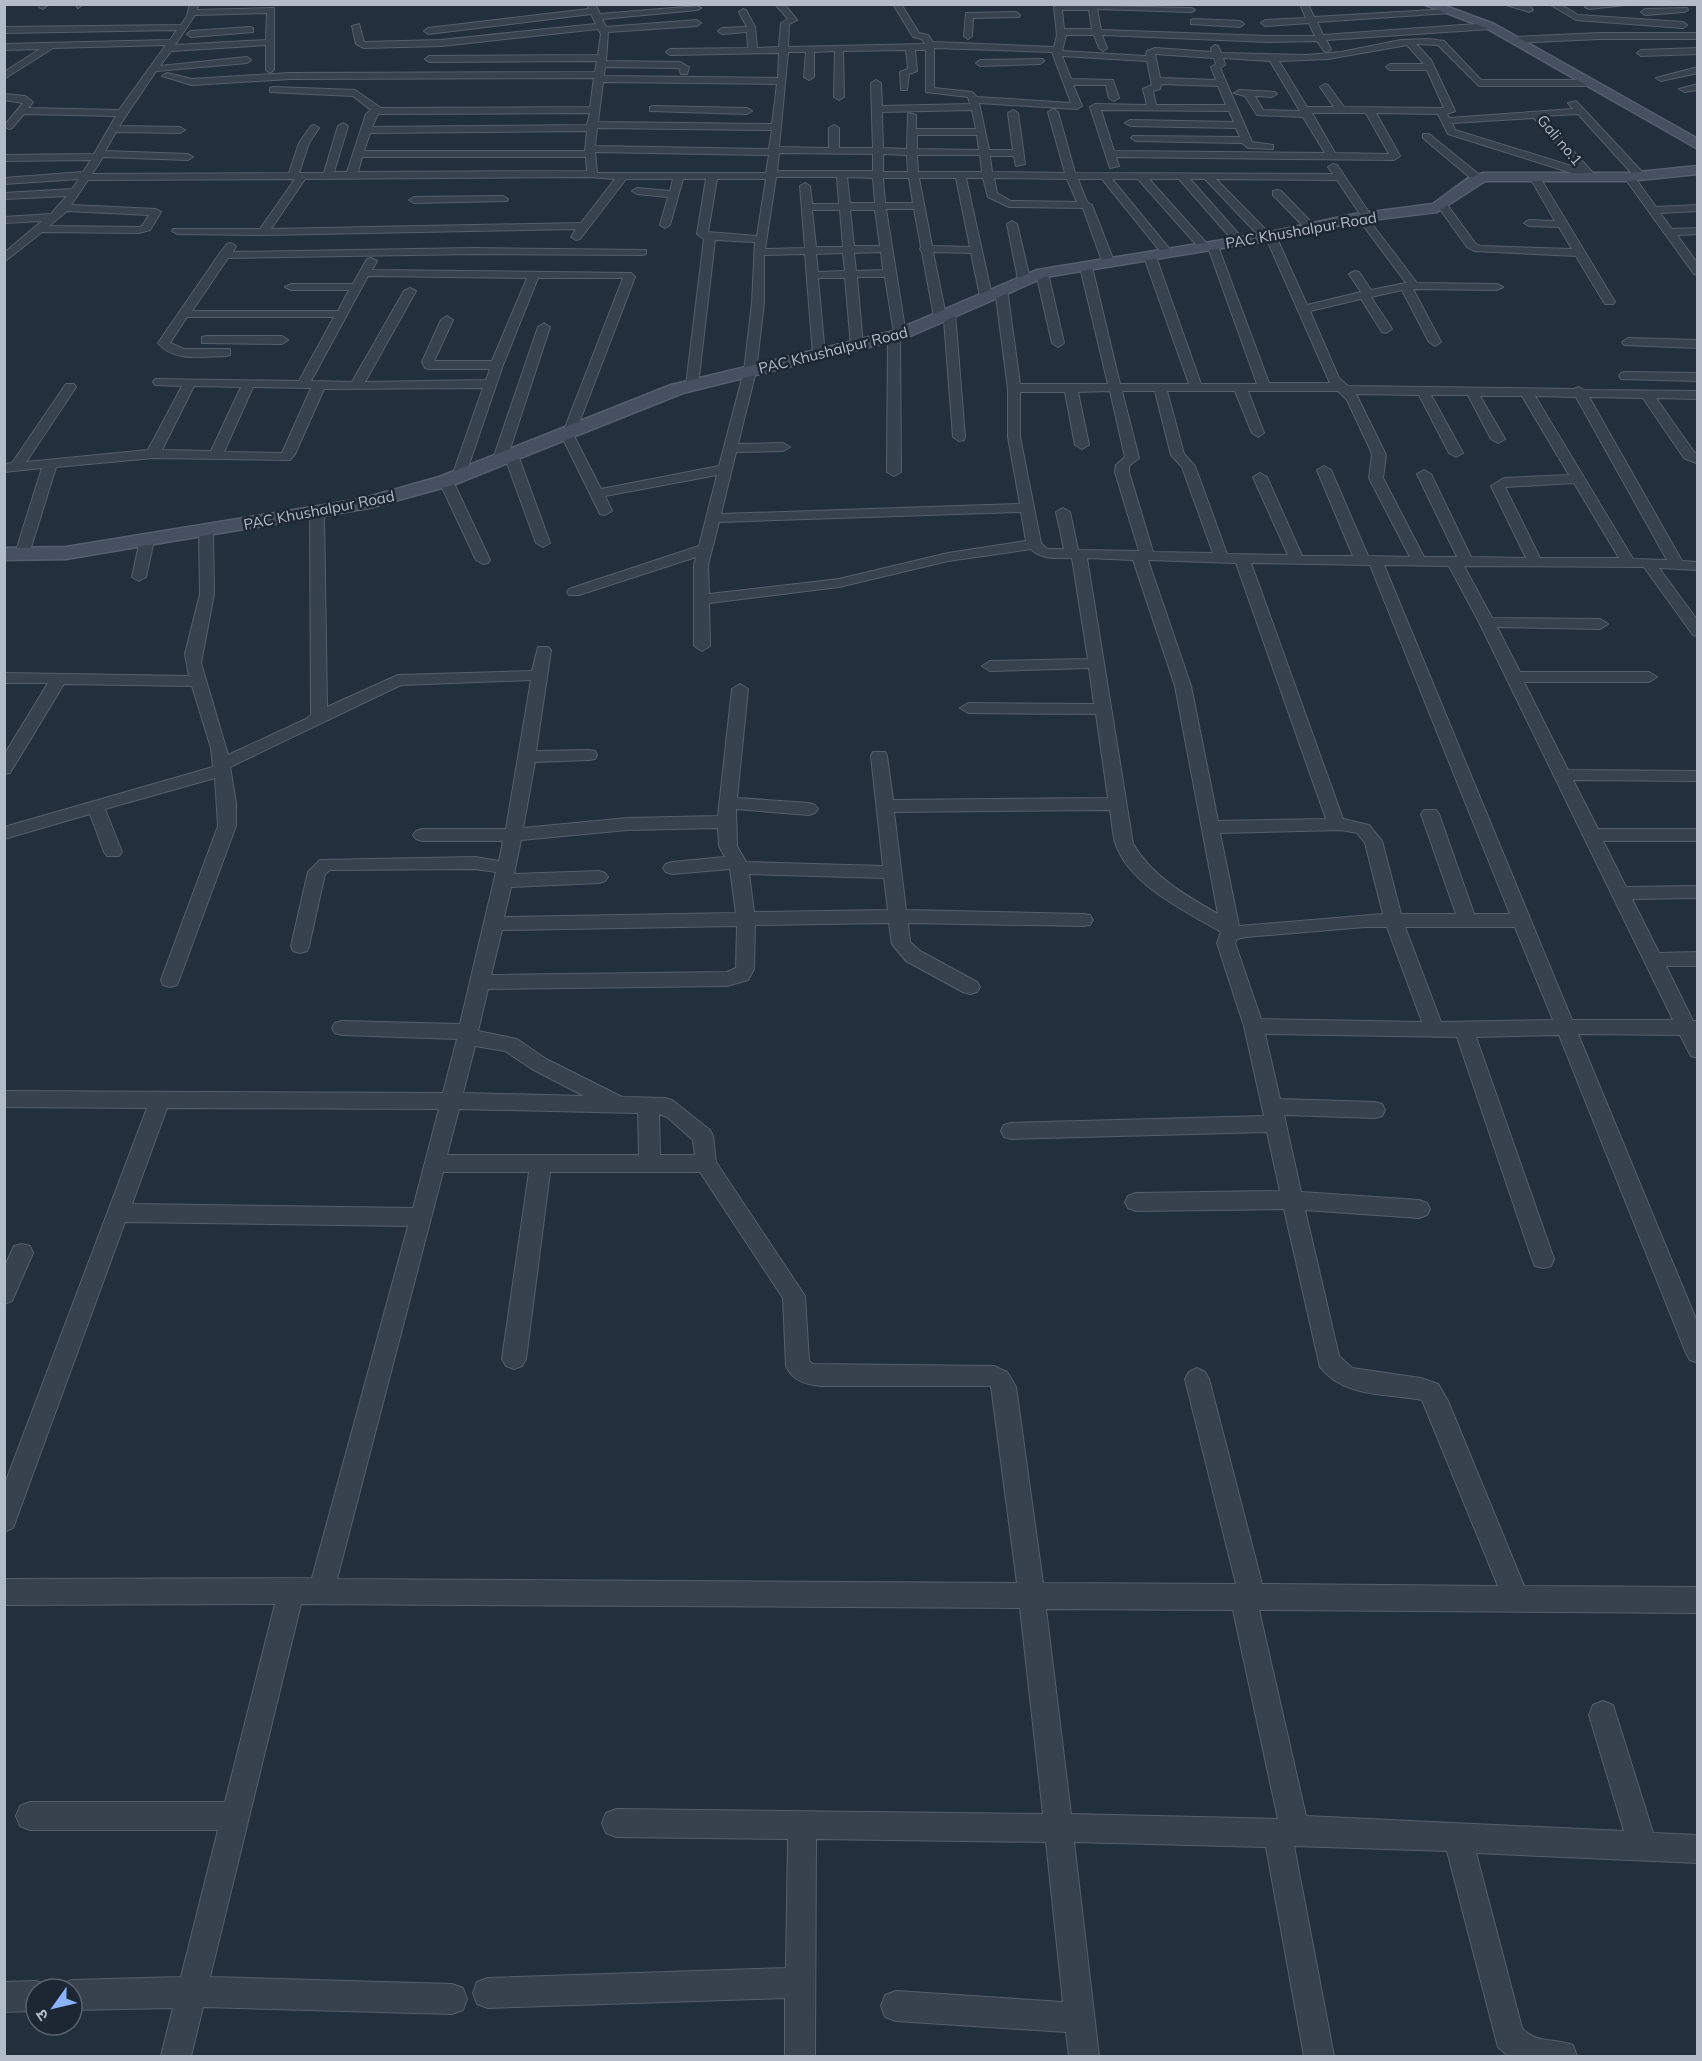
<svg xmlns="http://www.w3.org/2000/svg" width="1702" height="2061" font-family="Mulish,'Noto Sans Devanagari',sans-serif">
<rect width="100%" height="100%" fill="#242f3e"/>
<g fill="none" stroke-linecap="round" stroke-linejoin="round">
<!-- minor casing -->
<g stroke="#565f6c" stroke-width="2">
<g id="minor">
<polygon points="41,4 49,4 43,9 39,7"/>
<polygon points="75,4 83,4 78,8"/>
<path d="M190,4H198L197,10L274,8V70L270,73L266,70V45L171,51L160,66L247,57L251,60L247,63L156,71L119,126L180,127L185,130L180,133L116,132L105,151L188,154L193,157L188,160L103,157L92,174L289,173L299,143L311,126L314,125L319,128L309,143L299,173H324L338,126L343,123L348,126L334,172H347L366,114L371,110L353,96L270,92V88L273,87L355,90L381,108L590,107L594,78L290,79L192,85L162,76L167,73L192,79L290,73L595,72L597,61L429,62L425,59L429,56L598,55L601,34L598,29L441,46L364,48L356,44L352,26L359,24L364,42L441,40L596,24L591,14L428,34L424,31L428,28L589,9L587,4H595L600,14L697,6L701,8L697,10L602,19L606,27L697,20L701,23L697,26L608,32L606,61L680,62L689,67L687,74H681L679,68L605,67L604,76L778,78L779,53L670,55L666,52L670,49L748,48L747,32L722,34L718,31L722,28L747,27L739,12L743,9L746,10L755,27L757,48L779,47L781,23L788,19L775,4H784L797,20L789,24L788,47L925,44L922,39L913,37L893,4H901L919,33L928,35L933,42L1054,47L1057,35L1054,7L1058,5L1191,8L1195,10L1191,12L1097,9L1101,30L1268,36H1315L1309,23L1265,26L1261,23L1265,20L1306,18L1300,4H1308L1314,17L1450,9L1454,11L1450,13L1317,22L1323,35L1490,23L1494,26L1490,29L1326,40L1331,49L1327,52L1324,51L1317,41L1268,42L1102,35L1107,48L1103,51L1099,48L1094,35H1066L1062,51L1146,56L1147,51L1155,48L1212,52L1211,48L1215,45L1218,46L1221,53L1307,55L1341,52L1401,40L1429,39L1444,41L1481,80H1590L1595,83L1590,86H1479L1438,45L1416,44L1431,60L1455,111L1447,114L1449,118L1573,109L1568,103L1576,101L1644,174V178H1636L1578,114L1542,116L1593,173L1599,175V179H1591L1448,134L1438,114L1376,113L1400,156L1394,160L1116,157L1119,166L1110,168L1090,107L1095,104L1147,105L1143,89L1152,85L1147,61L1062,56L1071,79L1113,80L1119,98L1114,101L1109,98L1106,85H1073L1082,106L1077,109L979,103L989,150H1013L1008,113L1013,110L1018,113L1025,164L1016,166L1014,156H990L992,172L1065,173L1048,112L1053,109L1058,112L1075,173L1333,174L1328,167L1333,164L1337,165L1372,217L1369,220L1417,283L1497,284L1503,287L1497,290L1413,289L1441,342L1435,346L1429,342L1402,290L1371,297L1392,329L1386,333L1382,332L1361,299L1310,311L1339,378L1348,386L1574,389L1579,387L1584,390L1698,391V399L1656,398L1694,452L1698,454V464L1684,458L1643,398L1589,397L1682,561L1698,562V570L1659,568L1698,621V636L1693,635L1644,567L1464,566L1492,618L1600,619L1608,624L1600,629L1497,627L1520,672H1649L1657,677L1649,682H1524L1568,770L1698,771V781L1573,780L1598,829H1698V841H1603L1626,887L1698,886V898L1632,899L1659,953L1698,952V966H1666L1693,1021H1698V1058L1691,1056L1680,1035L1578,1034L1698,1324V1363L1690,1360L1686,1353L1559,1035L1476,1037L1554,1259L1551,1266L1543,1268L1535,1266L1532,1259L1457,1037L1265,1034L1280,1099L1375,1102L1382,1104L1385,1110L1382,1116L1375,1118L1284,1115L1301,1192L1419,1200L1427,1203L1430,1209L1427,1215L1419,1218L1305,1210L1339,1356L1352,1368L1421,1378L1438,1384L1448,1401L1524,1586L1698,1587V1613L1259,1610L1306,1816L1624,1831L1589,1715L1593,1705L1603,1701L1613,1705L1653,1833L1698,1835V1863L1476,1853L1522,2028C1536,2044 1555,2038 1573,2045L1577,2056H1508L1498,2047L1447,1851L1294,1846L1334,2056H1304L1266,1847L1074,1842L1099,2056H1069L1066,2032L896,2021L885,2017L881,2006L885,1995L896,1991L1063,2002L1046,1842L816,1839L815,2056H785V1998L488,2008L477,2004L473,1993L477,1982L488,1978L786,1968L788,1839L616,1837L606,1833L602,1823L606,1813L616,1809L1043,1814L1020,1608L301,1604L210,1977L452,1984L463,1988L467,1999L463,2010L452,2014L203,2007L191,2056H161L173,2008L72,2010V1989H59L61,1984L72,1980L181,1977L218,1830H30L20,1826L16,1816L20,1806L30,1802H225L275,1604L4,1605V1579L312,1578L408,1226L125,1222L16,1520L13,1528L4,1532V1486L147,1108L4,1107V1091L443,1093L457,1039L342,1035L335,1033L332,1028L335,1023L342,1021L460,1024L496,872L475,869L330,870L325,874L309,946L307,951L300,953L293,951L291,946L308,872L320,860L475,857L499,861L503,841H422L416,839L413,835L416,831L422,829H506L531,680L401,685L230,767L236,803V826L179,980L177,985L170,987L163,985L161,980L218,826L215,778L105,809L122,852L119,856H107L104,852L90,814L4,839V827L213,767L211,748L192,686L64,684L10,773L4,774V755L48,683H4V673L189,676L185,654L200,594L199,530L206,526L213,530L214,594L201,663L228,755L306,719L311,715L310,512L317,508L324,512L327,707L398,675L532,671L538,647H548L551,650L536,751L589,750L595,751L597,755L595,759L589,760L535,762L523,828L627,818L718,816L732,689L740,684L748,689L737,798L809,803L815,805L818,809L815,813L809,815L736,809L737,846L746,862L883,866L871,756L873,752H885L887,756L893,800L1108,798L1096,714L968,713L960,708L968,703L1094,704L1089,668L990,671L982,666L990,661L1088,659L1072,558C1057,558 1042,560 1031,549L948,561L839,587L709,603L710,646L702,651L694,646V565L696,557L579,595H569L567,592L569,589L699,546L717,475L605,496L612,511L605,515L600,514L560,433L564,430L623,278H538L503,365L464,479H454L452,476L483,388L324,389L295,454L290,460L153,458L56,467L29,554L22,558L17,557L15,554L42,468L4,472V464L12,463L66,384H74L76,387L26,462L148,450L182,386L155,385L153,382L155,379L299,381L334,317H187L170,343L184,349H230V355L226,356C204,356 174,363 158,343L220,253L227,244L231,243L236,246L233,252L474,248L646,250V254L642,255L474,254L228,258L192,311H338L349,290H291L285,287L291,284H353L367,259L371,258L377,261L372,270L631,273L635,277L576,431L573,434L601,489L719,466L744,371L752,303L755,242L715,240L698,385L696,388H688L686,385L704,239L697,234L706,179H683L670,225L665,228L660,225L668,197L637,194L632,191L637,188L670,191L673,179H626L580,239L576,240L571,237L576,229L263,235L177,234L172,231L173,229H260L295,179L88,180L71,205L156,209L161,212L150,230L139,233L42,232L4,262V253L42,221L4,223V217L51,214L67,196L4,199V193L72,189L79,179L4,184V178L83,172L91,160L4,161V155L94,154L116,116L24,114L12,128L9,129L4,126L23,103L4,100V94L25,96L33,102L28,108L119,110L166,45L53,48L4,79V72L40,49L4,50V44L170,40L177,30L4,33V27L181,25L187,16ZM1062,10H1089L1092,29H1064ZM267,13L266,40L175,45L195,15ZM1407,45L1424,64H1390L1386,67L1390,70H1427L1444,108L1344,107L1328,85L1325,84L1320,87L1334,107H1307L1279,61L1328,59ZM934,48L1052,52L1071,103L977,97L972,92L934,88ZM906,50L908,69L900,72L901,90H907L909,74L917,71L915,50H926V92L968,97L970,104L882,106L881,83L876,80L871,83L873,148H839V128L834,125L829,128V148L779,147L788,52H806L804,77L809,80L814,77V52L835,51L834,97L839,100L844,97L843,51ZM1155,54L1214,58L1216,64L1211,67L1216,80L1160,78ZM1223,58L1270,61L1300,111L1263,110L1255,96L1272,97L1277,94L1275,92L1239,90L1234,93L1245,96L1257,115L1303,117L1325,153L1114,151L1101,110L1229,111L1234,122L1130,120L1125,123L1130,126L1236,128L1240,137L1133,136L1131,138L1136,141L1242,143L1248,148L1273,149V145L1252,142L1220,68L1225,65ZM603,82L777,84L772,124L598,122ZM1161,84L1218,86L1226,105H1156L1153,91L1160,89ZM972,110L976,129H916V115L908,113L907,149L883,148L882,112ZM590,113L587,125L372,127L378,114ZM1312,113H1366L1389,154L1335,153ZM1534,118L1578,168L1455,130L1452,123ZM597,128L772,130L769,149L595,146ZM587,131L585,151H364L370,133ZM917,135H977L979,150L917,149ZM595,152L769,155L766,173H597ZM779,153L873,154V171H777ZM883,154L907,155L908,172H883ZM917,155H980L982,172H918ZM362,157H586L587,171L358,172ZM588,177L615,179L581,223L271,229L305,179ZM776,177H837L839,204H812L810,186L805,183L800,186L805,248L765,249ZM847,177L873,178L875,203H850ZM883,178H909L913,203H885ZM919,178H956L970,247L932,246ZM966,178H983L988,197L1009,207L1083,208L1103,264L1109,267L1115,264L1092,205L1087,202L1078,179H1102L1164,256H1172V252L1112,179H1138L1201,250H1209L1257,384H1201L1156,257L1150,254L1144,257L1189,384H1120L1092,267L1086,264L1080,267L1108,384H1020L1007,289L1001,286L995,289L1008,389V437L1020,504L721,514L736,452L783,451L790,447L783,443L738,444L756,371L764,303V255L805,254L813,355L819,359L825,355L818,278H845L851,346L857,350L863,346L857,277H885L894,333L888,337L887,472L894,476L901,472L900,339L906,335L886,209H914L921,247L920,249L922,252L934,317L936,319L944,320L953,437L959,441L964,440L965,437L955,313L949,310L945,311L933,252L971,253L980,296L986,299L990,298L992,296ZM994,178L1067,179L1077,202L1011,201L997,193ZM717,179H766L757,236L708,232ZM1149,179H1179L1236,244H1244V240L1190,179H1205L1262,239L1267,240L1330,383H1269L1218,246L1213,243L1208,245ZM1216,179L1337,180L1360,214L1357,217L1406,283L1371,290L1359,272L1355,271L1349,274L1361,292L1307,305L1275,234L1269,233ZM812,210H840L843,247H816ZM850,210H875L880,246H854ZM67,211L149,215L142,226L139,227L49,226ZM881,252L883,270L856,271L854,253ZM843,253L845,271L818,272L816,254ZM368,276L527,278L492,361H434L453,320L447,316L441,320L422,362L425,368L429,369H490L486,380L365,382L416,291L410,288L404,291L352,382L311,381ZM194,386L241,387L211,451L162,450ZM253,387L311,388L282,453L224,452ZM1110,391L1125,457L1116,465L1115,472L1139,551L1078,550L1070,512L1063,508L1056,512L1064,549H1047L1041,543L1020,437V392H1065L1075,445L1082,449L1089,445L1078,392ZM1122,391H1155L1171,455L1182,467L1213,553L1153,552L1129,472V466L1139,458ZM1167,391H1235L1252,433L1258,437L1264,433L1248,391H1338L1347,400L1370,449L1372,455L1369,478L1410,557L1368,556L1331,470L1324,466L1317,470L1353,556H1302L1267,477L1260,473L1253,477L1288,555L1227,554L1195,466L1184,454ZM1356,394L1419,395L1449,453L1456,457L1463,453L1431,395H1468L1491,439L1498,443L1505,439L1480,396H1522L1569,475L1504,478L1491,486L1526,558L1471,557L1431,474L1424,470L1417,474L1457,557H1424L1383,478L1386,455ZM1535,396L1576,397L1667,560L1633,559ZM1574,483L1619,558H1540L1505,487ZM1021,512L1026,541L948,553L839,579L709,594L708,565L719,522ZM1087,558L1133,560L1175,686L1218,914C1185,895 1153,877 1133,844ZM1148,560L1236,563L1326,819L1218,821L1191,686ZM1251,563L1370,565L1510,914H1474L1439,814L1436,810H1424L1421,814L1456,914H1401L1382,841L1369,825L1343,819ZM1384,565L1449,566L1479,622L1673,1020H1572ZM1110,810C1112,820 1112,832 1115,842C1127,884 1187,912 1221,932L1217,943L1244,1026L1264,1116L1011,1123L1004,1125L1001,1131L1004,1137L1011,1139L1267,1132L1280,1191L1136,1193L1128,1196L1125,1202L1128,1208L1136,1211L1284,1209L1320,1367C1345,1398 1385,1393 1422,1400L1498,1586L1262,1584L1209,1379L1205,1372L1197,1368L1189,1372L1185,1379L1236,1584L1043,1583L1016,1387L1007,1372L994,1366L813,1364L809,1361L805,1296L716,1162L713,1136L710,1130L672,1100L665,1098L622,1097L546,1059L517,1039L478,1031L488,989L727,986L748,980L754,969L755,925L889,923L892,944L906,961L963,992L970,994L977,992L980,987L977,982L920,951L910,942L908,923L1084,926L1090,925L1093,920L1090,915L1084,914L906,910L894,812ZM718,828L719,846L725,857L672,862L666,864L663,868L666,872L672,874L730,869L736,913L504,917L511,887L599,883L605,881L608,877L605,873L599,871L514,874L521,840L627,830ZM1341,830L1357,833L1365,843L1383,914L1239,926L1220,833ZM749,874L884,878L888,910L754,912ZM737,926L736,968L727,972L491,975L502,930ZM1365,927H1387L1422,1022L1261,1019L1235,943L1237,939L1246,937ZM1405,927H1515L1553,1020L1441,1022ZM475,1046L505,1051L532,1069L584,1096L463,1093ZM167,1108L439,1109L413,1208L132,1204ZM459,1109L638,1113L639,1155H447ZM659,1114L667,1117L693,1140L695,1155H660ZM443,1172H529L502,1359L506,1366L514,1369L522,1366L526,1359L550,1172H700L783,1298L786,1366C793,1381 805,1384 820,1386H991L1017,1583L337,1579ZM1046,1609L1233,1610L1278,1819L1071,1814Z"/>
<polygon points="1503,4 1528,4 1533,10 1529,12"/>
<polygon points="1549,4 1560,4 1578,15 1683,22 1687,25 1683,28 1576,20"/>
<polygon points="1635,4 1589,9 1585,7 1589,4"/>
<polygon points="1687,8 1688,10 1684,12 1645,15 1641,12 1645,9"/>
<polygon points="1016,12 1020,15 1019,17 973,18 972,36 968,39 964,36 966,13"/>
<polygon points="1194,19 1240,21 1244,24 1240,27 1191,24 1191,20"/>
<polygon points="250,27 253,28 253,32 191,37 187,34 191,31"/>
<polygon points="1599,33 1698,33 1698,39 1599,39 1516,43 1512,40 1516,37"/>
<polygon points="1698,48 1698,54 1641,56 1637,53 1641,50"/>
<polygon points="1043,59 1044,61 1040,64 980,66 976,63 980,60"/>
<polygon points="1698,67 1698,73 1661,81 1656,78"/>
<polygon points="1698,84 1698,90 1684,92 1679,89"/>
<polygon points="653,106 747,108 752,111 747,114 650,111 650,107"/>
<polygon points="1423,134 1429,134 1482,177 1482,181 1474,181 1423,138"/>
<polygon points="1534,173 1539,176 1615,302 1613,304 1605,304 1576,256 1474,251 1467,247 1437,205 1446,203 1475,243 1480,246 1572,249 1559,227 1529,226 1524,223 1529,220 1555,221 1529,176"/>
<polygon points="1625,175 1633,175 1656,207 1698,205 1698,211 1660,213 1672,229 1698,228 1698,234 1677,235 1698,264 1698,275 1694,274 1624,177"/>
<polygon points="1277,190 1281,191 1315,226 1315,230 1307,230 1273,195 1273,191"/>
<polygon points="503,196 508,199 507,201 414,203 409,200 414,197"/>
<polygon points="1012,221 1017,224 1030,279 1024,282 1018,279 1007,224"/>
<polygon points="1042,270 1048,273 1064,343 1058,347 1052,343 1036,273"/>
<polygon points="544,323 550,327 509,452 516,452 518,455 550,543 543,547 536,543 506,460 500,463 493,459 538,327"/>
<polygon points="206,336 282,336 288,340 282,344 202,343 202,337"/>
<polygon points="1628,338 1698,340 1698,348 1624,345 1622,342"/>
<polygon points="1625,372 1698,373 1698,381 1621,379 1619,376 1621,373"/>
<polygon points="446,477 453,481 490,560 488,563 483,564 476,560 439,481"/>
<polygon points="147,536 154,540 146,577 139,581 132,577 140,540"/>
<polygon points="22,1244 30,1246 33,1253 12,1301 4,1304 4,1268 14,1246"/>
<polygon points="36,1981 47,1985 48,1989 36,1989 36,2011 4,2012 4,1982"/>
</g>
</g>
<!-- secondary casing -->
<g stroke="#565f6c" stroke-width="3">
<g id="secondary">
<polygon points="1423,4 1440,4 1494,24 1698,139 1698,149 1486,28"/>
<polygon points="1698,166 1698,174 1629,181 1485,181 1437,212 1355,222 1266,241 1045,277 906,338 683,393 453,485 369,508 66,559 4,560 4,548 66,547 361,499 439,477 671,385 894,331 1037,270 1266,233 1355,214 1433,204 1467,179 1483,173 1629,173"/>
</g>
</g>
<!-- minor -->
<use href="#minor" fill="#38414e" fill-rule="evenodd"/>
<!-- secondary -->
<use href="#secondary" fill="#465061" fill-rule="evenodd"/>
</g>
<g text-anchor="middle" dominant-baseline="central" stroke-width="5" stroke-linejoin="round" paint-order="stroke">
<!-- far-street labels -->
<g font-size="15" fill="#b4bcc9" stroke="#1d2633">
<text transform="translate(1560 140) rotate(50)">Gali no.1</text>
<text transform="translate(1301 230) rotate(-10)">PAC Khushalpur Road</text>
<text transform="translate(833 350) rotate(-14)">PAC Khushalpur Road</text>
<text transform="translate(319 510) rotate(-11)">PAC Khushalpur Road</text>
</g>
</g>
<!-- border -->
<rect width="1702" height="2061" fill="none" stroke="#b4bcc9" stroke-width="12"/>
<!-- north arrow -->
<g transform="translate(54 2007) rotate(236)"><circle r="28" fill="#1d2633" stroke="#59626f" stroke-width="1.5"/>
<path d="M0-4.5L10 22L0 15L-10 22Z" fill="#8ab4f8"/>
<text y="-9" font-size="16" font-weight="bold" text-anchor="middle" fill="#b4bcc9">उ</text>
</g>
</svg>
